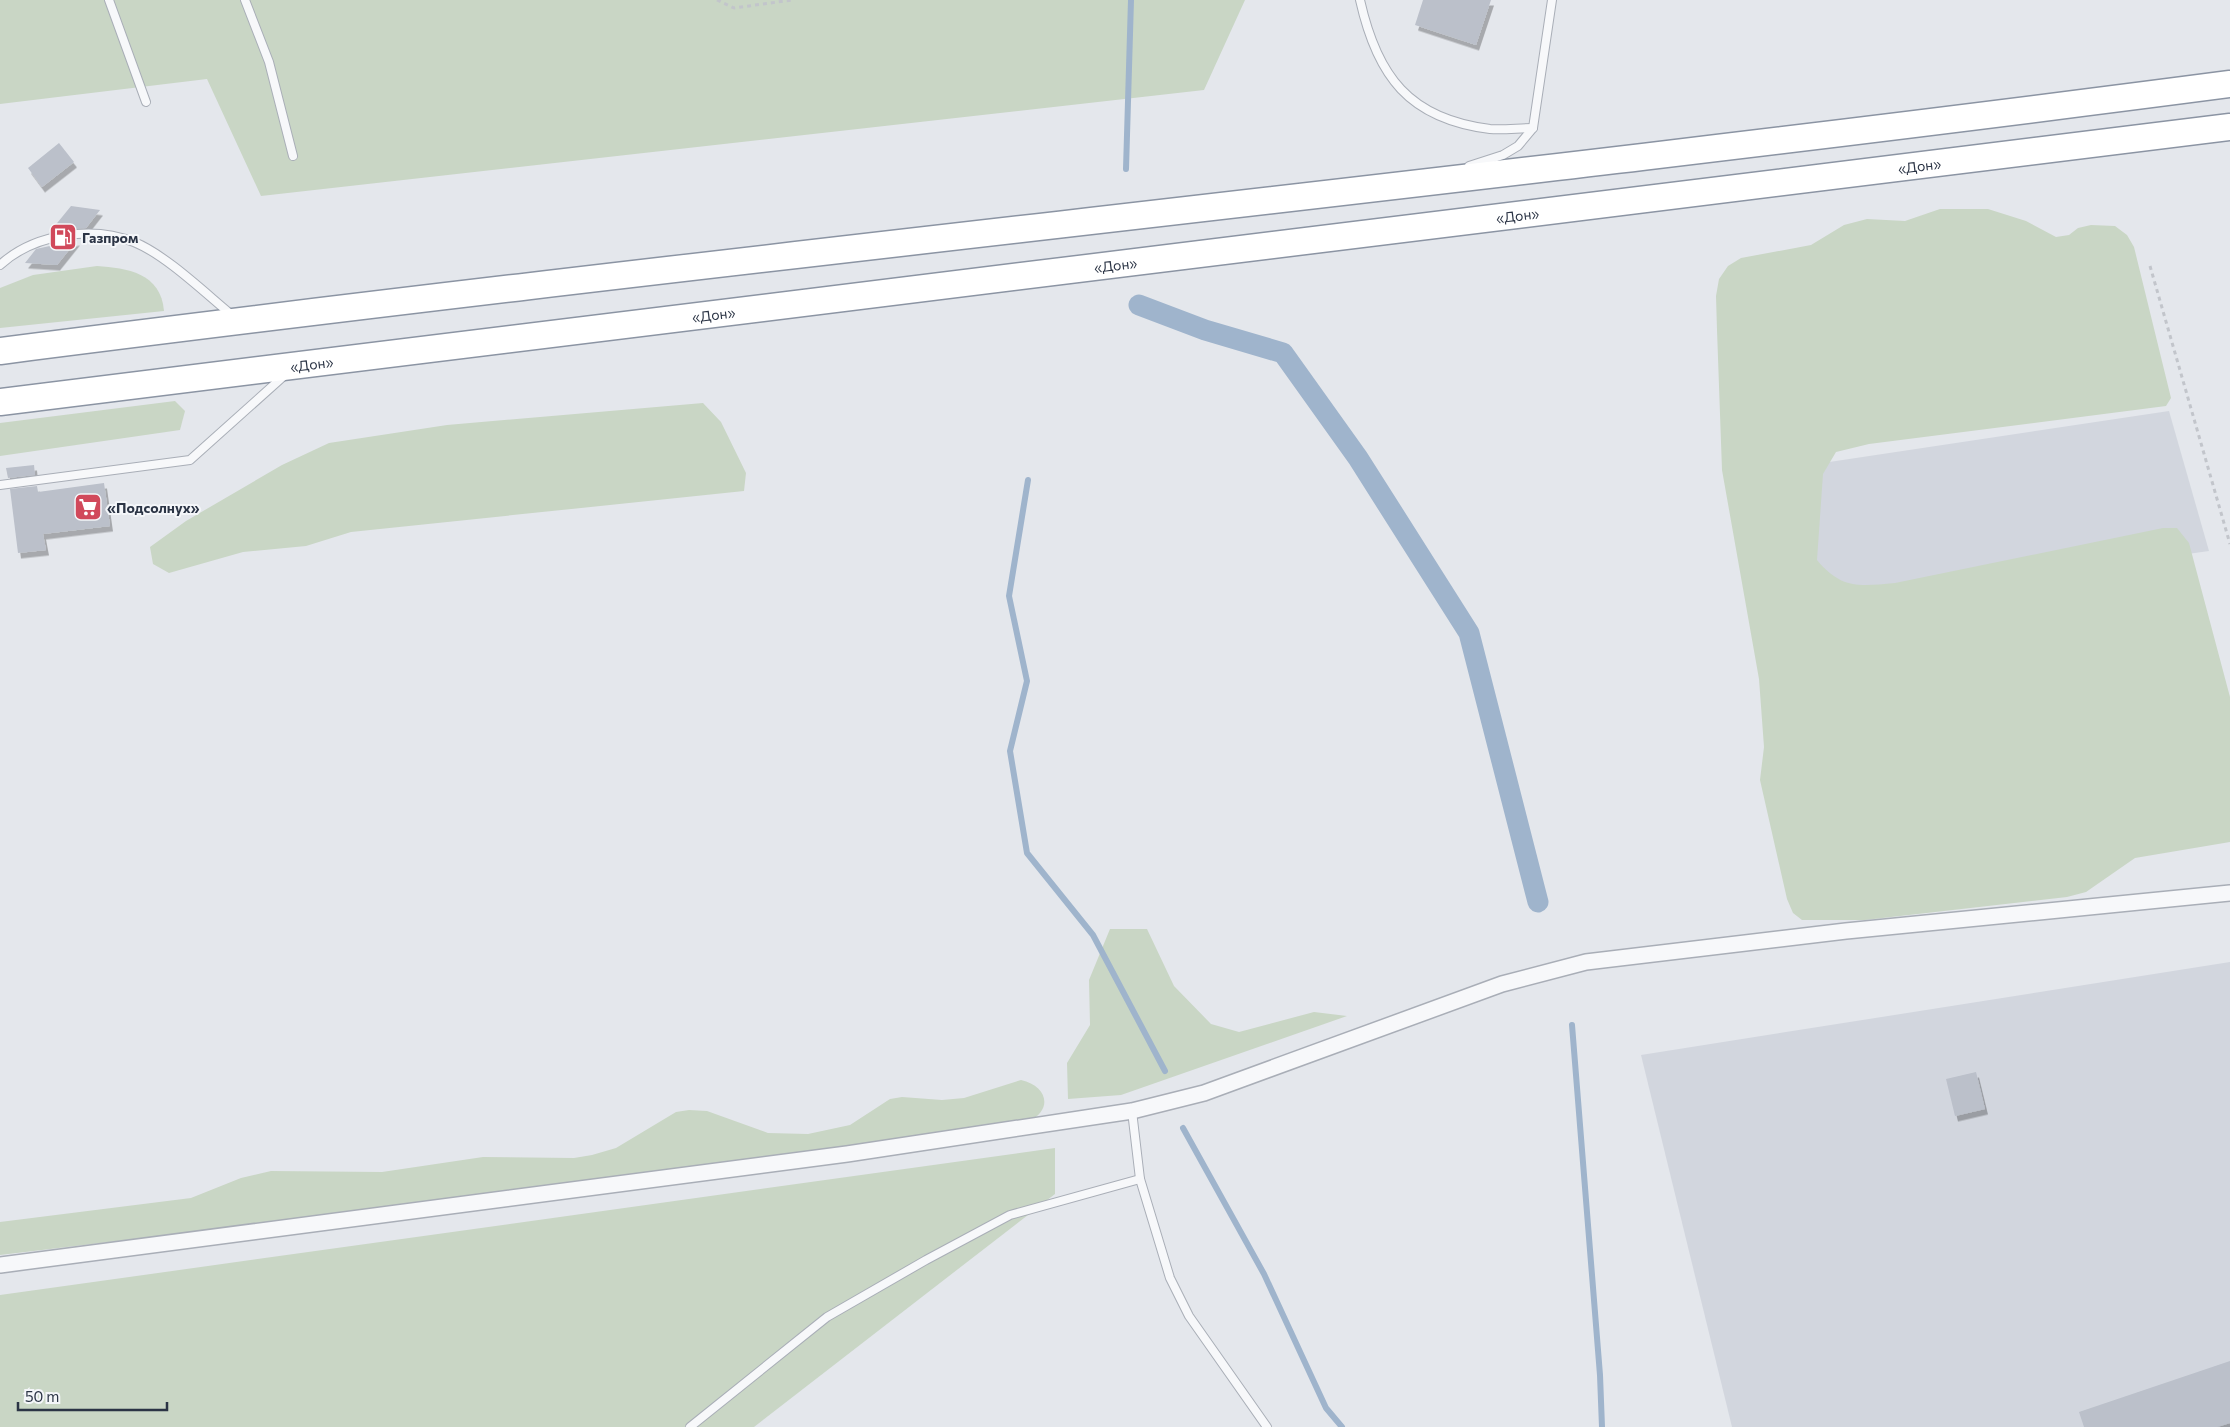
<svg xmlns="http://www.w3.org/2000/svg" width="2230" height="1427" font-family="Commissioner,sans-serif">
<defs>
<filter id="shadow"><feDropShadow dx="3" dy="5.5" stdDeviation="0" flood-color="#0004"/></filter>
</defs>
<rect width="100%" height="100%" fill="#e4e7ec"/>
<!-- built -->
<g fill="#d2d6de">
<polygon points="2169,411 2209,551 1807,607 1816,464"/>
<polygon points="2230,962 2230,1427 1732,1427 1641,1055"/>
</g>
<!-- green -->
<g fill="#c9d6c5">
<polygon points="0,0 1245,0 1204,90 261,196 207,79 0,104"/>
<path d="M1940,209H1988L2026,221L2056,237L2069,235L2078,228L2091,225L2115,226L2127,235L2134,247L2171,398L2166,406L1869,444L1836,452L1823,474L1817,560C1842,590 1860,586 1895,583L2163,528H2177L2189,543L2230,697V842L2135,858L2086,892L2067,897L1865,920H1802L1793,913L1787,899L1760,780L1764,747L1759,679L1722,470L1717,330L1716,296L1719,279L1728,266L1741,258L1811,245L1844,225L1867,219L1905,221Z"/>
<path d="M97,266C127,268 161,273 164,311L0,328V288L33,275Z"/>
<polygon points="175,401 185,411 180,430 0,456 0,423"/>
<polygon points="703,403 721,422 746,473 744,491 351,532 306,546 243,552 169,573 153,564 150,547 186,521 282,465 329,443 447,425"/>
<polygon points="1110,929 1147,929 1174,986 1211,1024 1239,1032 1314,1012 1347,1016 1121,1095 1068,1099 1067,1063 1090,1025 1089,980"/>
<path d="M1021,1080C1047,1086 1054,1109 1028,1122L811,1153L722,1162L251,1225L0,1255V1222L191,1198L241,1178L271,1171L382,1172L483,1157L574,1158L592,1155L616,1148L676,1112L689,1110L707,1111L768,1133L808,1134L850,1125L890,1099L902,1097L942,1100L964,1098Z"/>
<polygon points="1055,1148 1055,1194 754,1427 0,1427 0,1295"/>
</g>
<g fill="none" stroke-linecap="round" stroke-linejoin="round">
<!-- stream -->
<g stroke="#9fb4cc" stroke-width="6">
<polyline points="1126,169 1131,0"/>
<polyline points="1028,480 1009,596 1027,681 1010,751 1027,853 1093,935 1165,1071"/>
<polyline points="1572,1025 1600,1375 1602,1427"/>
<polyline points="1183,1128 1264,1274 1326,1408 1342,1427"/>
</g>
<!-- canal -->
<polyline stroke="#9fb4cc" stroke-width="21" points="1139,305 1205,330 1283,353 1358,458 1469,633 1538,902"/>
</g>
<!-- building -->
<g fill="#bbc0ca" filter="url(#shadow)">
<polygon points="1423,0 1491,0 1476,45 1415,25"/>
<polygon points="59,143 74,162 42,187 28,168"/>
<polygon points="71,206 100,210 86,228 49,233"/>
<polygon points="77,240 57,265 25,263 36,249"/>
<polygon points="34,465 35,475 8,478 6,468"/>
<polygon points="104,483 110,526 43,534 46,550 18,553 10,489 37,486 38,492"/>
<polygon points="1976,1072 1985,1109 1955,1116 1946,1079"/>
<polygon points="2230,1361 2230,1423 2217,1427 2084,1427 2079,1412"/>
</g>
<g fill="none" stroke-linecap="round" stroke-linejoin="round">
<!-- service casing -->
<g stroke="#a9aeb7" stroke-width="10">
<g id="service">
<polyline points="109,0 146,102"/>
<polyline points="245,0 269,62 293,156"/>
<path d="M1360,0C1377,76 1409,119 1490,129C1504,130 1519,128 1533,128"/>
<polyline points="1469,166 1503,155 1518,146 1533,128 1552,0"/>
<path d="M0,265C34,234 92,225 134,242C166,255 206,294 233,316"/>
<polyline points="0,485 190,460 286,374"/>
<polyline points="1132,1111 1140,1179 1170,1278 1189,1316 1267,1427"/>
<polyline points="690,1427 827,1317 926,1260 1010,1215 1140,1179"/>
</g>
</g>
<!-- minor casing -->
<g stroke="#a9aeb7" stroke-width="18">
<polyline id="minor" points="0,1265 847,1154 1132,1111 1204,1093 1502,984 1586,962 1846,931 2230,893"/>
</g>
<!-- trunk casing -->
<g stroke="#8b94a3" stroke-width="29">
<g id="trunk">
<path d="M0,351C743,256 1488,181 2230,84"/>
<path id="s1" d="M0,402L2230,127"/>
</g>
</g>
<!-- path -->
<g stroke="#c2c5cb" stroke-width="3" stroke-dasharray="4 4" stroke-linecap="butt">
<polyline points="717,0 734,8 792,0"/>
<polyline points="2150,266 2230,544"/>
</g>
<!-- service -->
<use href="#service" stroke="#f7f8fa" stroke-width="8"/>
<!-- minor -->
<use href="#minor" stroke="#f7f8fa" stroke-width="15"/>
<!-- trunk -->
<use href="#trunk" stroke="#fff" stroke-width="26"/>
</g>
<!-- icons -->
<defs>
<g id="fuel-square" transform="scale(1.4375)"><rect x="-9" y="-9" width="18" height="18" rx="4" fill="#d1495b" stroke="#f4f6f9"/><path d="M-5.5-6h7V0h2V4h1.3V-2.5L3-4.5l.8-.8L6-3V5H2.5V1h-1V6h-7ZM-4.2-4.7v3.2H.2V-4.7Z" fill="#fff"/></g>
<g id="supermarket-square" transform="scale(1.4375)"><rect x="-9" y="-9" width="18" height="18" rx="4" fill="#d1495b" stroke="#f4f6f9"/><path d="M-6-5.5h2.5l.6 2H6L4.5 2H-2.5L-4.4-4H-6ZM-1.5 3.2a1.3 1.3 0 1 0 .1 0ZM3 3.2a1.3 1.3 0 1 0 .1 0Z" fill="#fff"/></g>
</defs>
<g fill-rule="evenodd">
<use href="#fuel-square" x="63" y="237"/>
<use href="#supermarket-square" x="88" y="507"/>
</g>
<g text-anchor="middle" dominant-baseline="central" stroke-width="4" stroke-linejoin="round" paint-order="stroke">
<!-- street labels -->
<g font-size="14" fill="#2b3445" stroke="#f4f6f9">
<text stroke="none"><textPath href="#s1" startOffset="1934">«Дон»</textPath></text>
<text stroke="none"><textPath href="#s1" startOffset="1529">«Дон»</textPath></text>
<text stroke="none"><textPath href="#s1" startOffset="1124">«Дон»</textPath></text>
<text stroke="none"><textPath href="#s1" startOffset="719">«Дон»</textPath></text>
<text stroke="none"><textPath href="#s1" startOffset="314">«Дон»</textPath></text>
</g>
<!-- poi labels -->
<g font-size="14" font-weight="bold" fill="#2b3445" stroke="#f4f6f9" text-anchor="start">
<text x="82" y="237">Газпром</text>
<text x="107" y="507">«Подсолнух»</text>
</g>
</g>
<!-- scale -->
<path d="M18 1402v8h149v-8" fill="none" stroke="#2b3445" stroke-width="2.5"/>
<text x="25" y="1402" font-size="15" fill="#2b3445" stroke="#f4f6f9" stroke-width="4" paint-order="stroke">50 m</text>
</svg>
